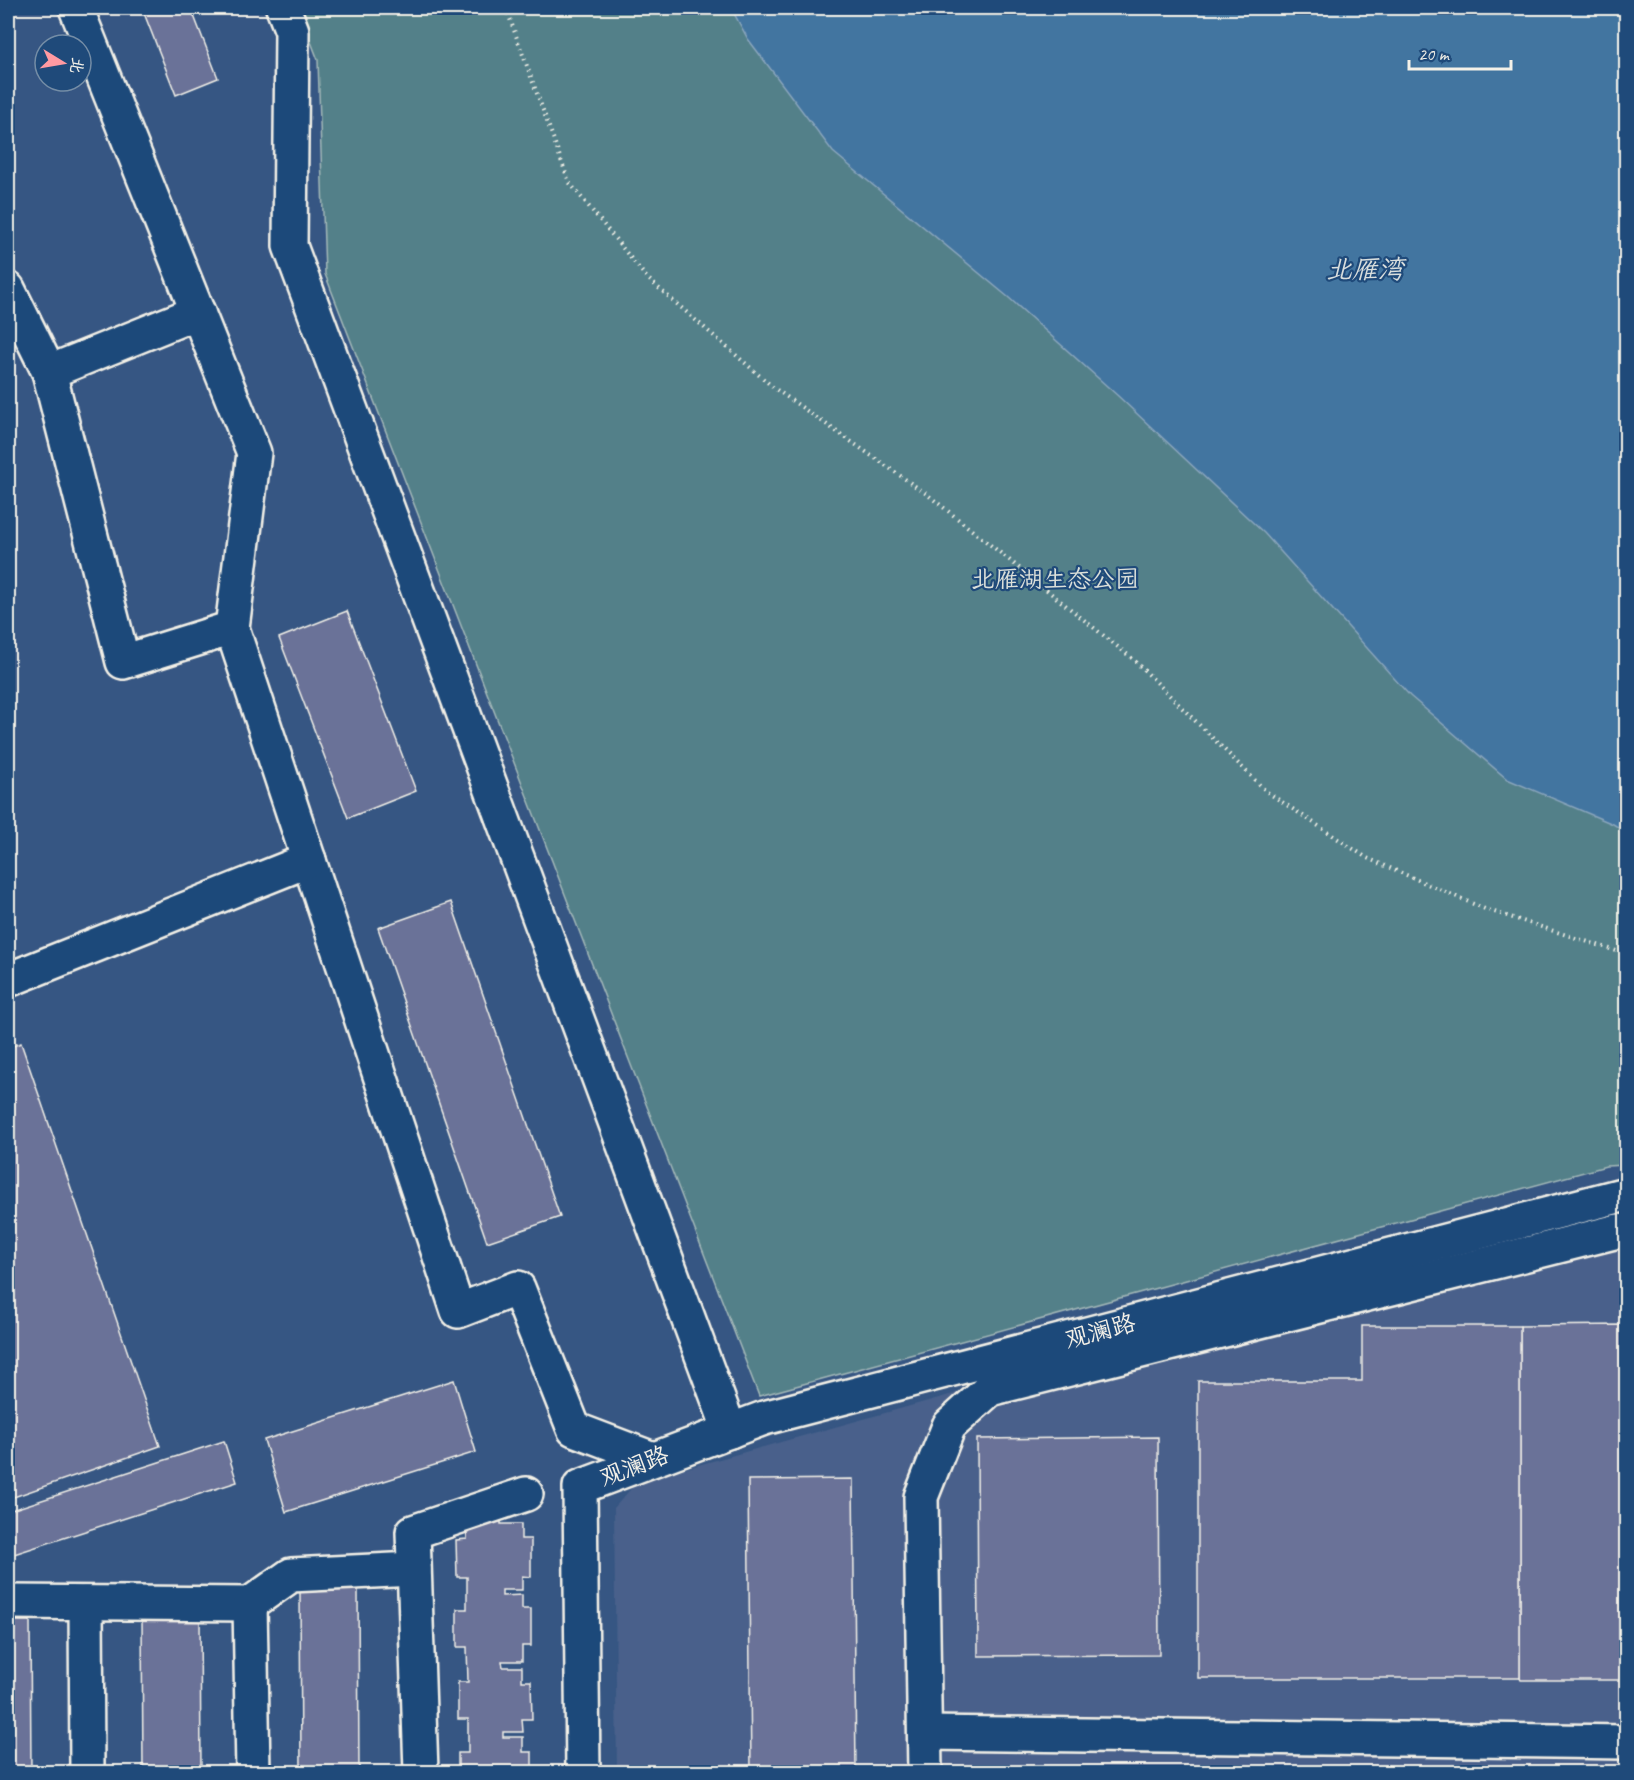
<svg xmlns="http://www.w3.org/2000/svg" width="1634" height="1780" font-family="Caveat,'LXGW WenKai TC',sans-serif">
<rect width="100%" height="100%" fill="#365683"/>
<filter id="ink" filterUnits="userSpaceOnUse"><feTurbulence type="fractalNoise" baseFrequency=".0167" numOctaves="2"/><feDisplacementMap in="SourceGraphic" scale="12" xChannelSelector="R" yChannelSelector="G"/><feConvolveMatrix kernelMatrix="1 2 1 2 8 2 1 2 1" color-interpolation-filters="sRGB"/></filter>
<g filter="url(#ink)">
<!-- built -->
<polygon fill="#49618b" points="1608,1212 1626,1212 1626,1772 617,1772 614,1508 637,1482"/>
<!-- green -->
<polygon fill="#538089" stroke="#a4b8b8" stroke-width="1.5" points="298,8 1626,8 1626,1165 1606,1166 759,1396 325,274 318,60"/>
<!-- water -->
<polygon fill="#4374a0" stroke="#8aa6bd" stroke-width="1.5" points="731,8 1626,8 1626,832 1613,824 1507,779 1410,696 1264,533 1118,396 1008,297 833,152 748,39"/>
<!-- building -->
<g fill="#6a7298" stroke="#f4f1e8" stroke-width="1.5">
<polygon points="142,8 191,8 218,78 176,95"/>
<polygon points="347,611 416,791 348,818 279,638"/>
<polygon points="451,902 560,1217 487,1242 378,928"/>
<polygon points="21,1043 160,1446 8,1499 8,1048"/>
<polygon points="1626,1325 1626,1680 1521,1680 1520,1678 1520,1326"/>
<polygon points="1362,1326 1520,1326 1520,1678 1198,1678 1198,1381 1362,1381"/>
<polygon points="454,1380 476,1452 286,1512 264,1440"/>
<polygon points="1158,1437 1159,1655 978,1656 977,1439"/>
<polygon points="224,1441 237,1482 8,1556 8,1511"/>
<polygon points="853,1479 856,1772 751,1772 748,1480"/>
<polygon points="466,1521 501,1521 501,1524 521,1524 521,1539 531,1539 531,1577 522,1576 522,1590 502,1590 502,1596 522,1595 522,1609 531,1609 531,1646 522,1646 522,1661 502,1661 503,1667 522,1667 522,1681 531,1681 532,1719 522,1719 523,1732 503,1732 503,1737 523,1737 523,1752 532,1752 532,1772 458,1772 458,1753 468,1753 468,1719 458,1719 458,1682 468,1682 467,1647 457,1647 457,1609 467,1609 467,1577 457,1577 456,1540 467,1539"/>
<polygon points="300,1588 358,1588 359,1772 301,1772"/>
<polygon points="142,1615 200,1615 201,1772 143,1772"/>
<polygon points="8,1621 30,1621 31,1772 8,1772"/>
</g>
<g fill="none" stroke-linecap="round" stroke-linejoin="round">
<!-- minor casing -->
<g stroke="#f4f1e8" stroke-width="38">
<g id="minor">
<polyline points="76,8 254,453 232,628 458,1311 518,1288 574,1429 653,1459"/>
<polyline points="283,8 292,31 290,246 730,1431"/>
<polyline points="8,289 49,372 198,312"/>
<polyline points="49,372 123,662 232,628"/>
<polyline points="8,980 309,860"/>
<polyline points="8,1602 250,1604"/>
<polyline points="86,1603 87,1772"/>
<polyline points="925,1733 1626,1742"/>
<polyline points="253,1772 250,1604 291,1575 414,1569"/>
<polyline points="421,1772 413,1532 526,1494"/>
<polyline points="583,1772 580,1487 764,1418 1626,1194"/>
<polyline points="925,1772 921,1497 949,1426 990,1389 1618,1231 1626,1232"/>
</g>
</g>
<!-- path -->
<polyline stroke="#f4f1e8" stroke-width="4" stroke-dasharray="1.5 4.5" stroke-linecap="butt" points="506,8 569,182 647,278 774,388 928,495 1133,659 1267,792 1367,858 1485,909 1626,954"/>
<!-- minor -->
<use href="#minor" stroke="#1f4a7a" stroke-width="33"/>
</g>
</g>
<g text-anchor="middle" dominant-baseline="central" stroke-width="4.5" stroke-linejoin="round" paint-order="stroke">
<!-- park labels -->
<g font-size="24" fill="#dce0da" stroke="#1f4a7a">
<text x="1055" y="579">北雁湖生态公园</text>
</g>
<!-- street labels -->
<g font-size="24" fill="#f4f1e8" stroke="#1f4a7a">
<text transform="translate(1100 1331) rotate(-15)">观澜路</text>
<text transform="translate(634 1466) rotate(-21)">观澜路</text>
</g>
<!-- water labels -->
<g font-size="26" font-style="italic" fill="#d9dedd" stroke="#1f4a7a">
<text x="1365" y="269">北雁湾</text>
</g>
</g>
<!-- margin -->
<rect width="1634" height="1780" fill="none" stroke="#1f4a7a" stroke-width="30"/>
<rect x="15" y="15" width="1604" height="1750" fill="none" stroke="#f4f1e8" stroke-width="2" filter="url(#ink)"/>
<!-- north arrow -->
<g transform="translate(63 63) rotate(101)"><circle r="28" fill="#1f4a7a" stroke="#748da6" stroke-width="1.5"/>
<path d="M0-4.5L10 22L0 15L-10 22Z" fill="#ff9aa2"/>
<text y="-9" font-size="16" font-weight="bold" text-anchor="middle" fill="#f4f1e8">北</text>
</g>
<!-- scale -->
<path d="M1409 60v9h102v-9" fill="none" stroke="#f4f1e8" stroke-width="3"/>
<text x="1418" y="60" font-size="18" fill="#f4f1e8" stroke="#1f4a7a" stroke-width="4.5" paint-order="stroke">20 m</text>
</svg>
